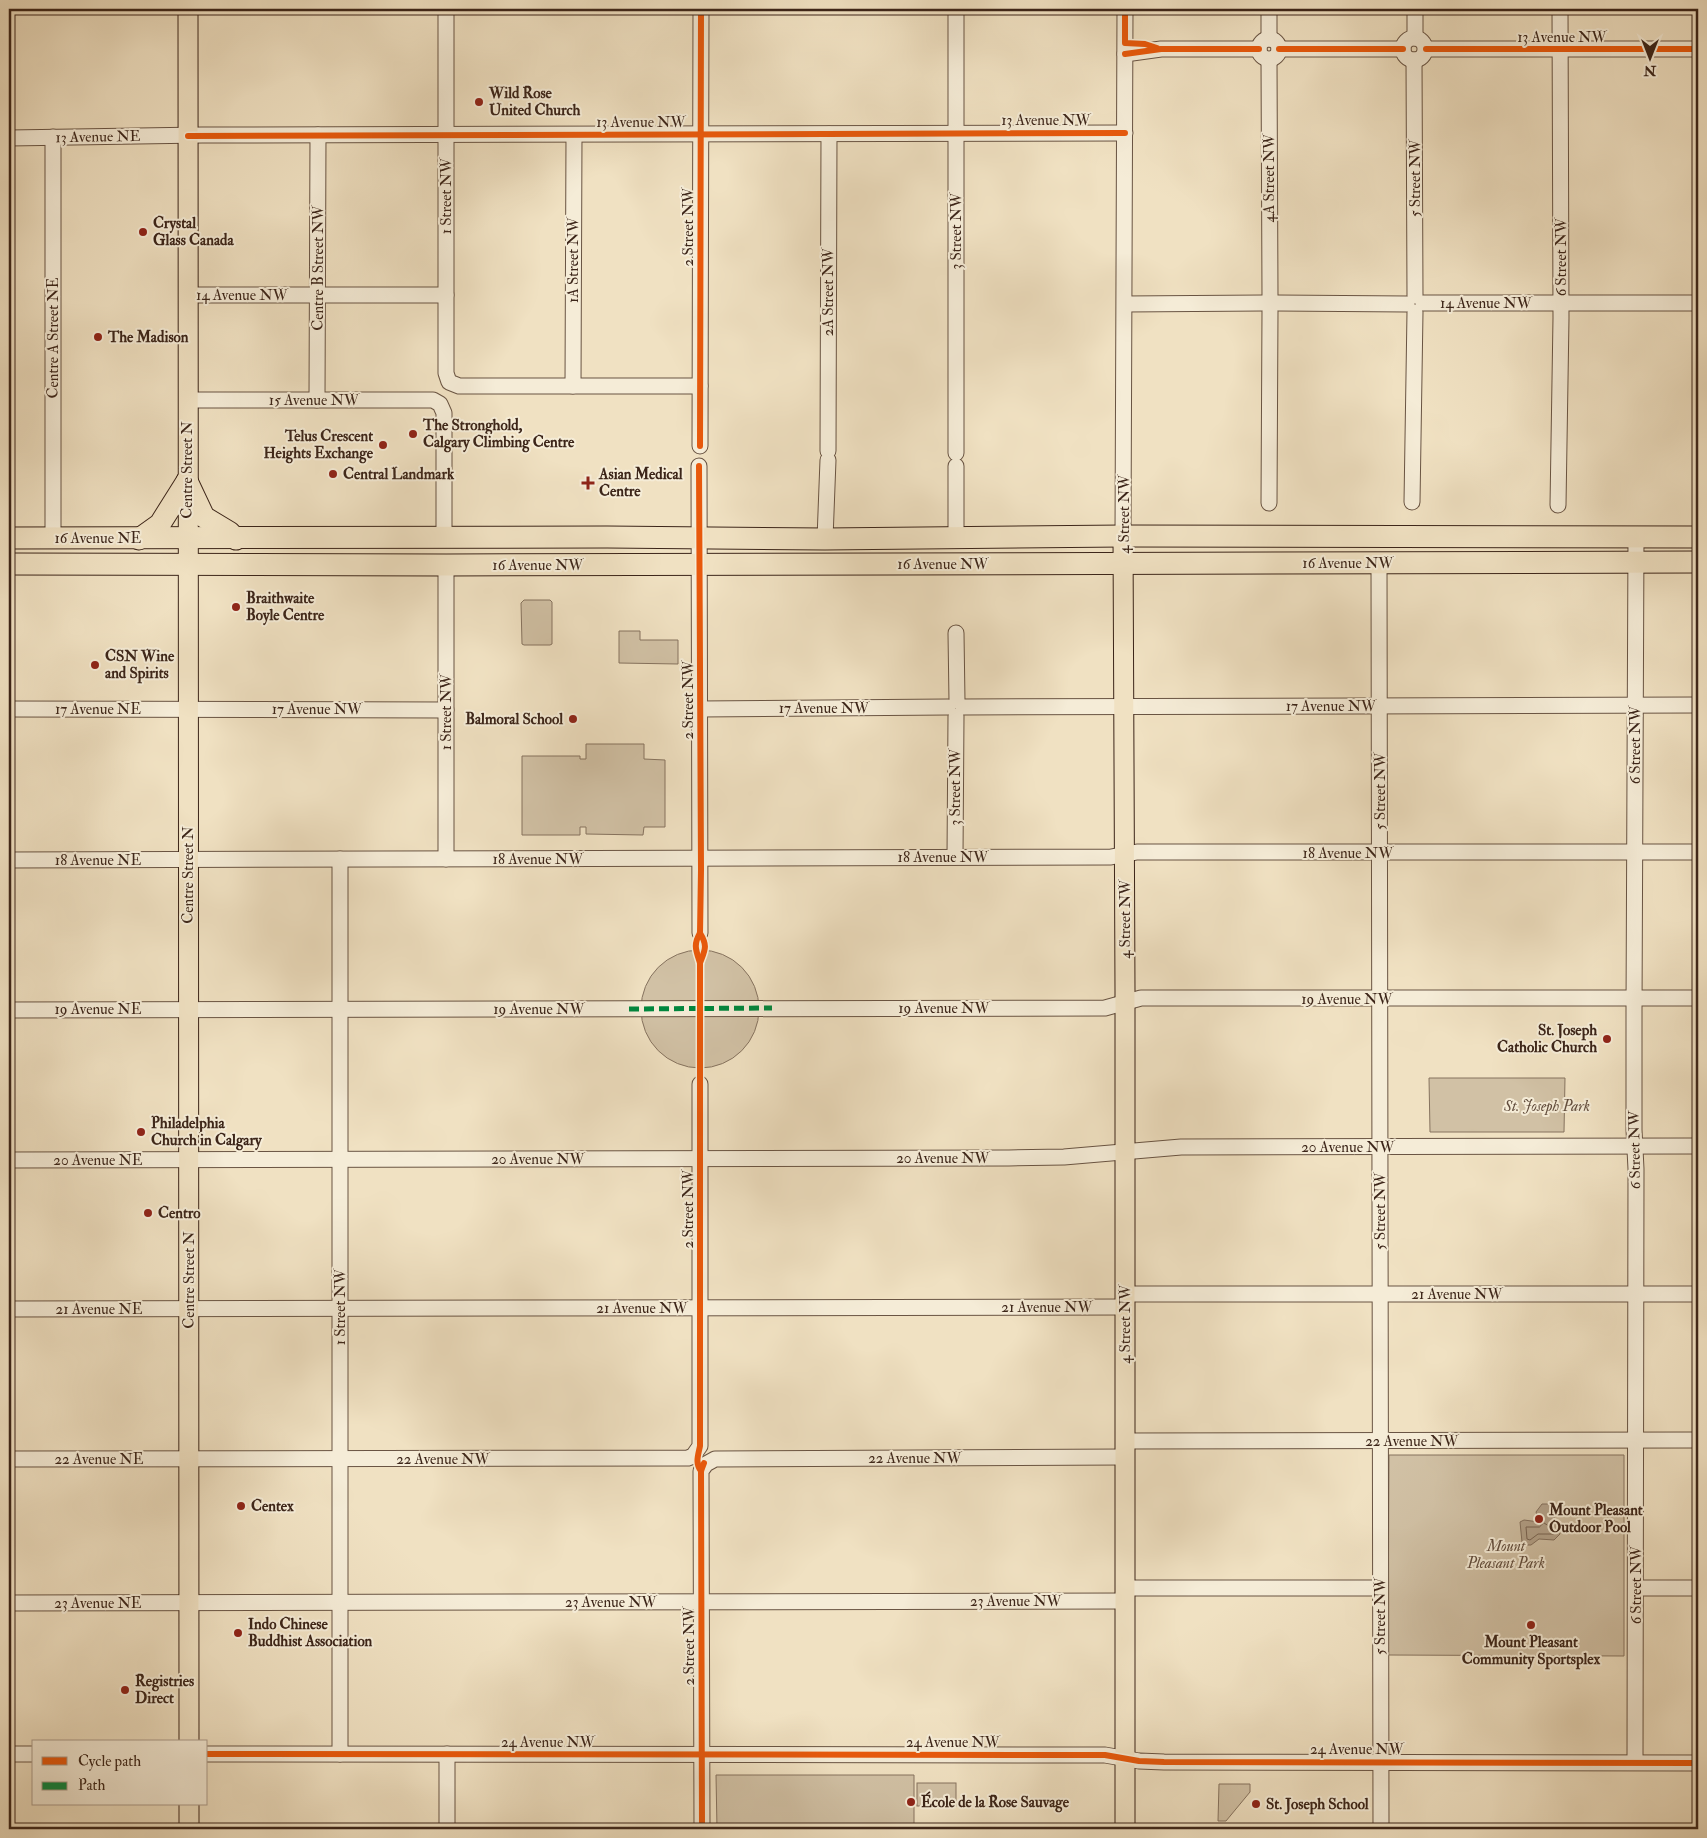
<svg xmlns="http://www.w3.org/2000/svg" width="1707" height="1838" font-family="'IM FELL Double Pica',serif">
<rect width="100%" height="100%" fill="#f0e1c2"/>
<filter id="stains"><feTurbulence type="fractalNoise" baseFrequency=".004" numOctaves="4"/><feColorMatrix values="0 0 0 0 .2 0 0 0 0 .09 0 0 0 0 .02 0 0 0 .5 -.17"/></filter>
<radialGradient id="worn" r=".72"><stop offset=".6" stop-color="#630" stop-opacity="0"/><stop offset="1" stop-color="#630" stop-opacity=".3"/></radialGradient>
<!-- green -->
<g fill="#d1c1a5" stroke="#86735f">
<polygon points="524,600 550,600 552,602 552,644 550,645 524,645 522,644 521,603"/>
<polygon points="619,631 640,631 640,640 678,640 678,664 619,663"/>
<polygon points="586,744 644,744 644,759 665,760 665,827 644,827 643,835 586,834 586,827 580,827 580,835 522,835 522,756 580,756 580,759 586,759"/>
<circle cx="700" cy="1009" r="59"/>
<polygon points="1429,1078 1565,1078 1564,1132 1430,1132"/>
<polygon points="1389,1455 1624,1455 1624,1656 1388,1655"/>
<polygon points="716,1775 914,1775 914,1829 717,1829"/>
<rect x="917" y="1783" width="39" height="23"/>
<polygon points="1219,1784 1250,1784 1250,1792 1226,1821 1218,1821"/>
</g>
<!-- water -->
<polygon fill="#b3a189" stroke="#836f5c" points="1542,1504 1549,1504 1554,1509 1555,1516 1552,1522 1559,1527 1560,1534 1554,1540 1539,1539 1531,1545 1525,1545 1522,1542 1520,1522 1524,1520 1539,1522 1536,1512"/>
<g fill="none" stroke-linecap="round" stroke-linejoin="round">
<!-- shore -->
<polygon stroke="#786351" stroke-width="1" points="1544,1523 1554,1529 1554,1534 1538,1534 1530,1540 1527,1539 1526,1527 1539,1527"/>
<!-- minor casing -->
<g stroke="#695443" stroke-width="17">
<g id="minor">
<polyline points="446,9 446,373 449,382 459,386 700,386"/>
<polyline points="956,9 956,453"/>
<polyline points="1415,9 1415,38"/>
<circle cx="1414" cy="49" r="11"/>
<circle cx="1269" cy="49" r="10"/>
<polyline points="1269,39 1269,9"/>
<polyline points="1279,49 1403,49"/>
<polyline points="1426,49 1698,49"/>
<polyline points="1125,54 1161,49 1259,49"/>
<polyline points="1269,60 1270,296"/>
<polyline points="1414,60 1415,296"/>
<polyline points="9,138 202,135 1125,133"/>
<polyline points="188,295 446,295"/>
<polyline points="1277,303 1407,304"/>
<polyline points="1423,303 1698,303"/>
<polyline points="1125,304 1263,303"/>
<polyline points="573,386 574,135"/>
<polyline points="187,400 433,400 440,404 444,413 444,537"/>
<polyline points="317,400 318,135"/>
<polyline points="700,446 701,9"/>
<polyline points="828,451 829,134"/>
<polyline points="699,466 700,933"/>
<polyline points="1412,502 1415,312"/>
<polyline points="1269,503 1270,311"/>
<polyline points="1558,505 1561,318 1560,9"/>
<polyline points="1123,536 1125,9"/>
<polyline points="53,538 53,137"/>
<polyline points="956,538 956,466"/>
<polyline points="825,539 828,460"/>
<polyline points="1379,563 1381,1829"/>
<polyline points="446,565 446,859"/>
<polyline points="956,633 957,701"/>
<polyline points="963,707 1698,705"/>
<polyline points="9,709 446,710"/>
<polyline points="700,709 948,707"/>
<polyline points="955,857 956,716"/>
<polyline points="340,859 340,1754"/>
<polyline points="9,860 1111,857 1137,852 1698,852"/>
<polyline points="9,1010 1105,1008 1141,998 1698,998"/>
<polyline points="9,1160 1009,1158 1064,1157 1181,1147 1698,1146"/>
<polyline points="1125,1294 1698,1294"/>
<polyline points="9,1309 1125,1307"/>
<polyline points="1125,1441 1698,1440"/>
<polyline points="9,1459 688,1458 693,1456 700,1446 700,1084"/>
<polyline points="1125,1588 1380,1588"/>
<polyline points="1636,1588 1698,1588"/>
<polyline points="9,1603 1125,1601"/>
<polyline points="9,1754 34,1754"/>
<polyline points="206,1754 1105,1755 1139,1761 1164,1762 1698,1763"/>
<polyline points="1635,1762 1636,1169 1634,1130 1634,1012 1636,537"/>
<polyline points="447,1829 447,1754"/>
<polyline points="702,1829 701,1471 706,1464 715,1459 1125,1457"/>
</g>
</g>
<!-- major casing -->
<g stroke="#3c2519" stroke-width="21">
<g id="major">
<polyline points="188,9 189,1742"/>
<polyline points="1123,536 1125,990 1125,1829"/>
<polyline points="189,1804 189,1829"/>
</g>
</g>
<!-- highway casing -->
<g stroke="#3c2519" stroke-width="23">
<g id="highway">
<polyline points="187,481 204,517 229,532 236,539"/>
<polyline points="9,538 607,537 825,539 1123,536 1698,537"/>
<polyline points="139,539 160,524 187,481"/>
<polyline points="9,564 446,565 1698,562"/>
</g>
</g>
<!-- minor -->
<use href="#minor" stroke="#f5ecd7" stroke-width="15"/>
<!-- major -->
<use href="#major" stroke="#f0e1c2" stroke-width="19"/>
<!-- highway -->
<use href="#highway" stroke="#f0e1c2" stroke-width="21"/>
<!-- quiet -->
<polyline stroke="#00873e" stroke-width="5" stroke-dasharray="10 5" stroke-linecap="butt" points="629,1009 772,1008"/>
<!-- cycleway casing -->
<g stroke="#f5ecd7" stroke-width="9">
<g id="cycleway">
<polyline points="1125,9 1125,43 1145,44 1157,48"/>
<polyline points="1279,49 1403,49"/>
<polyline points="1426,49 1698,49"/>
<polyline points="1125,54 1161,49 1259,49"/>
<polyline points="188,136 1125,133"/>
<polyline points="700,446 701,9"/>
<path d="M699,466L701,870L700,933C693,945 696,950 700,963"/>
<path d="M700,933C708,946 705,950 700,963V1446C698,1456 695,1463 701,1471"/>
<polyline points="206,1754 1105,1755 1139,1761 1164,1762 1698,1763"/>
<polyline points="702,1829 701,1471 704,1463"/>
</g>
</g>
<!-- cycleway -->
<use href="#cycleway" stroke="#e8590c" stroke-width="6"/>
</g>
<!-- markers -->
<g fill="#8f2418" stroke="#f5ecd7" stroke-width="2">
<circle cx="479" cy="102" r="5"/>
<circle cx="143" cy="232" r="5"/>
<circle cx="98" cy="337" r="5"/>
<circle cx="413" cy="434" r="5"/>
<circle cx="383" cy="445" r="5"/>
<circle cx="333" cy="474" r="5"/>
<path d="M585.5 475.5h5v5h5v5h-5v5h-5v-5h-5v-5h5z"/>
<circle cx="236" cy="607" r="5"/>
<circle cx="95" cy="665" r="5"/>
<circle cx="573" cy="719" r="5"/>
<circle cx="1607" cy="1039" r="5"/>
<circle cx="141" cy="1132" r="5"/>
<circle cx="148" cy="1213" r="5"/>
<circle cx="241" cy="1506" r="5"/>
<circle cx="1539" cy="1519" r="5"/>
<circle cx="1531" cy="1625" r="5"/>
<circle cx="238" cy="1633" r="5"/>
<circle cx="125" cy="1690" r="5"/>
<circle cx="911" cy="1802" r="5"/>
<circle cx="1256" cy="1804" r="5"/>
</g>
<g text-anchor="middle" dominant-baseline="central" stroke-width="4" stroke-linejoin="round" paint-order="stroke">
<!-- street labels -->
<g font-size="15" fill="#3c2519" stroke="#f5ecd7">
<text x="1562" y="37">13 Avenue NW</text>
<text x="1046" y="120">13 Avenue NW</text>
<text x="641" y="122">13 Avenue NW</text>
<text transform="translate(98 137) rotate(-1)">13 Avenue NE</text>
<text transform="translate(1269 178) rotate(-90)">4A Street NW</text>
<text transform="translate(1415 178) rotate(-90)">5 Street NW</text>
<text transform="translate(446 196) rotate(-90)">1 Street NW</text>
<text transform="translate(688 227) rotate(-90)">2 Street NW</text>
<text transform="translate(956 231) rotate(-90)">3 Street NW</text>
<text transform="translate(1561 257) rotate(-90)">6 Street NW</text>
<text transform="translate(573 260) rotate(-90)">1A Street NW</text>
<text transform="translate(318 268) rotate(-90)">Centre B Street NW</text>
<text transform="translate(828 292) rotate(-90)">2A Street NW</text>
<text x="242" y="295">14 Avenue NW</text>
<text x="1486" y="303">14 Avenue NW</text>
<text transform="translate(53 338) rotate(-90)">Centre A Street NE</text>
<text x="314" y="400">15 Avenue NW</text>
<text transform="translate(187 470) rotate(-90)">Centre Street N</text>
<text transform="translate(1124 514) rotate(-90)">4 Street NW</text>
<text x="98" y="538">16 Avenue NE</text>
<text x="1348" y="563">16 Avenue NW</text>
<text x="943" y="564">16 Avenue NW</text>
<text x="538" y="565">16 Avenue NW</text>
<text transform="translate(688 700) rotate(-90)">2 Street NW</text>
<text x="1331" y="706">17 Avenue NW</text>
<text x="824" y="708">17 Avenue NW</text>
<text x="98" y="709">17 Avenue NE</text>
<text x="317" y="709">17 Avenue NW</text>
<text transform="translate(446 712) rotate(-90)">1 Street NW</text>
<text transform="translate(1635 745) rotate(-90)">6 Street NW</text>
<text transform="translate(955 787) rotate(-90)">3 Street NW</text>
<text transform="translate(1380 791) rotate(-90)">5 Street NW</text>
<text x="1348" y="853">18 Avenue NW</text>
<text x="943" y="857">18 Avenue NW</text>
<text x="538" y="859">18 Avenue NW</text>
<text x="98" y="860">18 Avenue NE</text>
<text transform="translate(188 875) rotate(-90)">Centre Street N</text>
<text transform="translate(1125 919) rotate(-90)">4 Street NW</text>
<text x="1347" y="999">19 Avenue NW</text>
<text x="944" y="1008">19 Avenue NW</text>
<text x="98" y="1009">19 Avenue NE</text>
<text x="539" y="1009">19 Avenue NW</text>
<text x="1348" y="1147">20 Avenue NW</text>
<text transform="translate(1635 1150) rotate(-91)">6 Street NW</text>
<text x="943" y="1158">20 Avenue NW</text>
<text x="538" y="1159">20 Avenue NW</text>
<text x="98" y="1160">20 Avenue NE</text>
<text transform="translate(688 1209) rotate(-90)">2 Street NW</text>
<text transform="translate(1380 1211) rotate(-90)">5 Street NW</text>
<text transform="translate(189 1280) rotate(-90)">Centre Street N</text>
<text x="1457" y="1294">21 Avenue NW</text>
<text transform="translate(340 1307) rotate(-90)">1 Street NW</text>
<text x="1047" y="1307">21 Avenue NW</text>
<text x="642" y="1308">21 Avenue NW</text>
<text x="99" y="1309">21 Avenue NE</text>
<text transform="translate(1125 1324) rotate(-90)">4 Street NW</text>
<text x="1412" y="1441">22 Avenue NW</text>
<text x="915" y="1458">22 Avenue NW</text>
<text x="99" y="1459">22 Avenue NE</text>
<text x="443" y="1459">22 Avenue NW</text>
<text transform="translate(1636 1585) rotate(-90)">6 Street NW</text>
<text x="1016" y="1601">23 Avenue NW</text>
<text x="611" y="1602">23 Avenue NW</text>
<text x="98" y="1603">23 Avenue NE</text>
<text transform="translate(1380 1616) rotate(-90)">5 Street NW</text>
<text transform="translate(689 1646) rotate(-90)">2 Street NW</text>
<text x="548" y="1742">24 Avenue NW</text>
<text x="953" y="1742">24 Avenue NW</text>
<text x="1357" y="1749">24 Avenue NW</text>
</g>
<!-- poi labels -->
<g font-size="15" font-weight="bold" fill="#3c2519" stroke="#f5ecd7" text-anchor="start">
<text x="489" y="93">Wild Rose<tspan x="489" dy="17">United Church</tspan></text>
<text x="153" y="223">Crystal<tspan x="153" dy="17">Glass Canada</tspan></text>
<text x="108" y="337">The Madison</text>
<text x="423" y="425">The Stronghold,<tspan x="423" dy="17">Calgary Climbing Centre</tspan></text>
<text x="373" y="436" text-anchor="end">Telus Crescent<tspan x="373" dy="17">Heights Exchange</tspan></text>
<text x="343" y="474">Central Landmark</text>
<text x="599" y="474">Asian Medical<tspan x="599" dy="17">Centre</tspan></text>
<text x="246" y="598">Braithwaite<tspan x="246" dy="17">Boyle Centre</tspan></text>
<text x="105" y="656">CSN Wine<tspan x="105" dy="17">and Spirits</tspan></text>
<text x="563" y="719" text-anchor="end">Balmoral School</text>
<text x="1597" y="1030" text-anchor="end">St. Joseph<tspan x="1597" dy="17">Catholic Church</tspan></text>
<text x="151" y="1123">Philadelphia<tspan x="151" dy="17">Church in Calgary</tspan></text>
<text x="158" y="1213">Centro</text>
<text x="251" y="1506">Centex</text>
<text x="1549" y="1510">Mount Pleasant<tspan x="1549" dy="17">Outdoor Pool</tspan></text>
<text x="248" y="1624">Indo Chinese<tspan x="248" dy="17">Buddhist Association</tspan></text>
<text x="1531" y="1642" text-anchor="middle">Mount Pleasant<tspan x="1531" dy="17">Community Sportsplex</tspan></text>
<text x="135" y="1681">Registries<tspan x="135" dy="17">Direct</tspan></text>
<text x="921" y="1802">École de la Rose Sauvage</text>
<text x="1266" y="1804">St. Joseph School</text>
</g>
<!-- park labels -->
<g font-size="15" font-style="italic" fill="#614c3c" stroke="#f5ecd7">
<text x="1547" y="1106">St. Joseph Park</text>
<text x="1506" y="1546">Mount<tspan x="1506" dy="17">Pleasant Park</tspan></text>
</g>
</g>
<!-- margin -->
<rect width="1707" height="1838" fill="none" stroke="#f0e1c2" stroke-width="30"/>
<rect x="10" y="10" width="1687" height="1818" fill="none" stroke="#3c2519" stroke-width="2.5"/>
<rect x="15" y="15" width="1677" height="1808" fill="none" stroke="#3c2519"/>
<!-- legend -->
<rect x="32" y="1740" width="175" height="65" fill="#f5ecd7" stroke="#ab9c8b"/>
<rect x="42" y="1757" width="25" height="8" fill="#e8590c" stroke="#ab9c8b"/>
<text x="78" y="1766" font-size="15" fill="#3c2519">Cycle path</text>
<rect x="42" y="1782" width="25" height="8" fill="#00873e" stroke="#ab9c8b"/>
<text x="78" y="1790" font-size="15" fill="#3c2519">Path</text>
<!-- north arrow -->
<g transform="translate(1650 58) rotate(180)" stroke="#f5ecd7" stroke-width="4" paint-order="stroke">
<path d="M0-4L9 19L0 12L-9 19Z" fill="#3c2519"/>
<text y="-8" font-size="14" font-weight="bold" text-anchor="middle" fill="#3c2519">N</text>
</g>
<rect width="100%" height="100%" filter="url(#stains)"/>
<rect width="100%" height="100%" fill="url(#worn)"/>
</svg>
